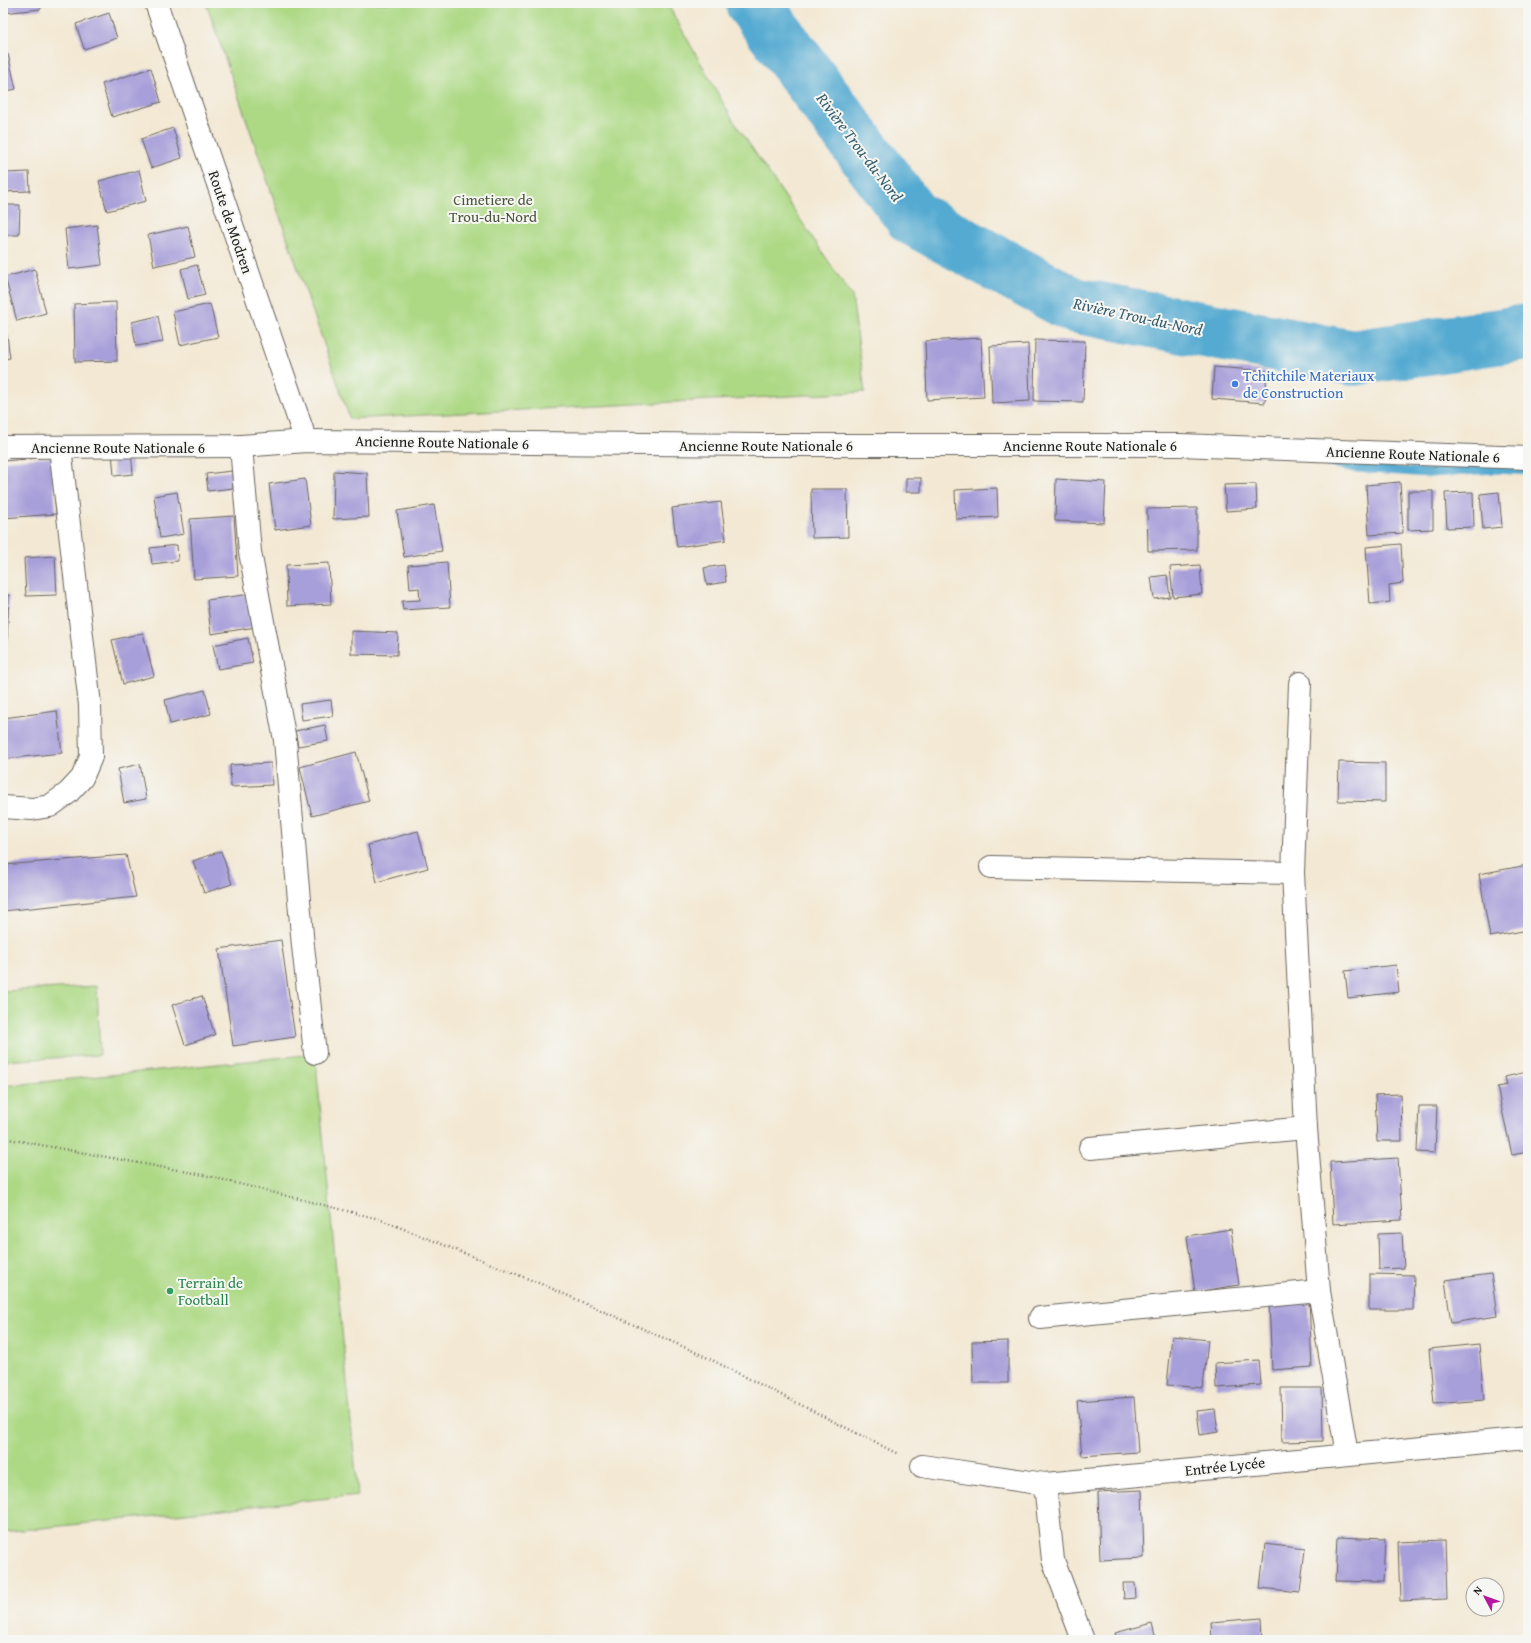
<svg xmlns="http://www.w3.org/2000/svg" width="1531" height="1643" font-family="'Gentium Book Plus',serif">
<rect width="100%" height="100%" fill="#f6f6f2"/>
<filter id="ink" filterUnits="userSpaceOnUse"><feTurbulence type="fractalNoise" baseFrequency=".025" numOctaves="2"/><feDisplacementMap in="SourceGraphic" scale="8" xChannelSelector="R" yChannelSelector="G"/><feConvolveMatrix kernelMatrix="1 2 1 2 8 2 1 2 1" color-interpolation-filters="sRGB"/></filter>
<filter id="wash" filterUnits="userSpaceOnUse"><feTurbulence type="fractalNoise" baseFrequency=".012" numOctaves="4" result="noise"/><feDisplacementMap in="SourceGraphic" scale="16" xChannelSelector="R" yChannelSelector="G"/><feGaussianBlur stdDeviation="0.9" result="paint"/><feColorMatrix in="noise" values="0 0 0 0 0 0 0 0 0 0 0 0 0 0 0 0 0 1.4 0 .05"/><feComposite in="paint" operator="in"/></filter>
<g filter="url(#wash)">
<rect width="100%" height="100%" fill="#f3e8d3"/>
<!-- green -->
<g fill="#add985" stroke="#647a50">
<polygon points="206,3 667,3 731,117 852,296 865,392 350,419"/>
<polygon points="97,986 100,1055 3,1061 3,991"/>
<polygon points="315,1054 358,1495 3,1532 3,1086"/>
</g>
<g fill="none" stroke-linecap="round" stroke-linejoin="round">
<!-- stream -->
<polyline stroke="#54aad1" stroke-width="9" points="1313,459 1356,468 1429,473 1496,469 1528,471"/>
<!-- river -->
<polyline stroke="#54aad1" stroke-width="56" points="753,3 913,218 1073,305 1353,358 1528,332"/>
</g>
<g id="blocks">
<!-- building -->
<g fill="#a79fd9">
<polygon points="3,3 41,3 41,9 3,13"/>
<polygon points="109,13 117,38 84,49 76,24"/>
<polygon points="8,54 16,89 3,92 3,56"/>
<polygon points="151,68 161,102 112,117 102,84"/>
<polygon points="173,128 182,158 151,168 141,139"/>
<polygon points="139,170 146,201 107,211 99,181"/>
<polygon points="29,172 30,191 3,192 3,173"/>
<polygon points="3,205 20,205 19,235 3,235"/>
<polygon points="97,225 102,265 69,269 65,229"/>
<polygon points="188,226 195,257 154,266 148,235"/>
<polygon points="197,265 205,295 188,299 181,269"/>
<polygon points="35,269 46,313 17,321 5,277"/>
<polygon points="116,302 117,361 75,362 74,304"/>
<polygon points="210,304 218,337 180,345 173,312"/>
<polygon points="158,316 163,342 136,346 132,322"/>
<polygon points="7,335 10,358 3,359 3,336"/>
<polygon points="981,338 984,397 927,400 925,341"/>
<polygon points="1035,340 1085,341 1083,402 1034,401"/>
<polygon points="1028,344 1030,401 992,403 990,346"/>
<polygon points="1214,367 1267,371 1265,403 1212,399"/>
<polygon points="131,450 133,474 114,476 112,452"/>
<polygon points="52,457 56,514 3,518 3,461"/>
<polygon points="232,471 233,488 208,491 206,474"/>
<polygon points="334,471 367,473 369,517 333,519"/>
<rect x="906" y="478" width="15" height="14"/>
<polygon points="305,479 311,525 275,530 269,484"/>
<polygon points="1056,479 1106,482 1104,523 1055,521"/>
<polygon points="1400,482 1403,533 1369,535 1366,485"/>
<polygon points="1256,484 1257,509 1226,511 1224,485"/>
<polygon points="997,488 998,517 956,519 955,490"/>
<polygon points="811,489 847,489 848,537 812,538"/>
<polygon points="1408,491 1433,491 1433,529 1408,530"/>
<polygon points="177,492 184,534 160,538 154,496"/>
<polygon points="1473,492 1474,527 1447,528 1445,493"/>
<polygon points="1499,492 1502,527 1483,529 1480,494"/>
<polygon points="721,502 726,540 677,547 672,508"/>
<polygon points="434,505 442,551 404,557 397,511"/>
<polygon points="1197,508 1197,550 1148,551 1147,509"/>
<polygon points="234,516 238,576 194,579 190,519"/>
<polygon points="1401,544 1403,583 1389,585 1390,602 1370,604 1366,547"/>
<polygon points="177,545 178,561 152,564 150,548"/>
<polygon points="55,556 57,595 26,596 24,558"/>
<polygon points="447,562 450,607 403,610 402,601 420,600 419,588 410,589 408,565"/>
<polygon points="329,563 331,604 287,606 286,565"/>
<polygon points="724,565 726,582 707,585 704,568"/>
<polygon points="1200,565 1202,594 1173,597 1170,567"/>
<polygon points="1167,575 1170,597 1154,599 1151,577"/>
<polygon points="251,594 256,627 211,634 207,600"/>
<polygon points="3,595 9,595 7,643 3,643"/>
<polygon points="351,631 398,633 397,655 351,654"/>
<polygon points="143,633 154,676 123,684 112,640"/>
<polygon points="248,638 253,663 218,669 213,645"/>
<polygon points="205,690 211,714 170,724 165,700"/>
<polygon points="331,700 333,716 302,720 300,704"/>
<polygon points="57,711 62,753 3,759 3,718"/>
<polygon points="325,725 328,741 298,746 295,731"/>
<polygon points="356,752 369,801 312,816 300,767"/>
<polygon points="1339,762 1385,763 1385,802 1338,801"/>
<polygon points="271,763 272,785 231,787 230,765"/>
<polygon points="140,764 146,799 124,803 118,769"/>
<polygon points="418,831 428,868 377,882 368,845"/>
<polygon points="221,851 232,884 204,893 193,861"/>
<polygon points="126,855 136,897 3,911 3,865"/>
<polygon points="1528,865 1528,930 1490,937 1479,874"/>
<polygon points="281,940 295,1037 233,1046 219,949"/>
<polygon points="1396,965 1399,992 1348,998 1345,971"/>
<polygon points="202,996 215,1035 185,1045 172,1005"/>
<polygon points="1526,1072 1528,1081 1528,1152 1512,1155 1497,1087 1507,1085 1505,1077"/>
<polygon points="1401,1094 1402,1141 1377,1141 1375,1095"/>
<polygon points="1419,1106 1437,1106 1435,1153 1417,1152"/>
<polygon points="1398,1158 1402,1220 1333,1224 1330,1162"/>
<polygon points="1231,1229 1239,1285 1195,1292 1187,1236"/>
<polygon points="1402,1233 1404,1268 1379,1269 1378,1234"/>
<polygon points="1369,1274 1414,1275 1413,1310 1369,1310"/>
<polygon points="1491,1274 1497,1316 1451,1323 1445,1280"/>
<polygon points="1309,1301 1312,1367 1272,1370 1269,1303"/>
<polygon points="1172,1336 1208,1340 1203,1388 1167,1385"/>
<polygon points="1008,1341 1008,1383 973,1383 972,1342"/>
<polygon points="1479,1344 1484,1400 1434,1404 1429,1349"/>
<polygon points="1259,1360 1261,1385 1216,1388 1215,1363"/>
<polygon points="1281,1388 1322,1388 1323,1441 1282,1442"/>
<polygon points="1134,1397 1138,1452 1082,1456 1077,1401"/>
<polygon points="1215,1409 1218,1432 1200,1435 1197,1411"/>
<polygon points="1142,1490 1144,1558 1100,1560 1098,1492"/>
<polygon points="1338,1537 1385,1539 1383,1582 1336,1581"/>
<polygon points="1445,1540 1447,1599 1400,1601 1398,1542"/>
<polygon points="1265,1544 1305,1549 1300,1592 1260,1588"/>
<polygon points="1123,1583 1135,1583 1136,1598 1124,1599"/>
<polygon points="1262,1618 1263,1640 1212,1640 1211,1622"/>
<polygon points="1152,1623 1156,1640 1117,1640 1115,1633"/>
</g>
</g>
</g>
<g filter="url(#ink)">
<use href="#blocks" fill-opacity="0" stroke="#67635c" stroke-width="1"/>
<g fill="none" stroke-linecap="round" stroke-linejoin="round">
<!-- street casing -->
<g stroke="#67635c" stroke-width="24">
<g id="street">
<polyline points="156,3 306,441"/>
<polyline points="241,446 250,552 285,740 303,946 315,1053"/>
<polyline points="1300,683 1293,873 1306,1128 1319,1291 1347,1454"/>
<polyline points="3,807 32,809 50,806 68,793 82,778 91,757 90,705 60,447"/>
<polyline points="991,867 1293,873"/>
<polyline points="1090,1148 1306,1128"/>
<polyline points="1040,1318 1319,1291"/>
<polyline points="922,1466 1045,1484 1528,1438"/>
<polyline points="1045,1484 1053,1560 1083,1640"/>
</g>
</g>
<!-- secondary casing -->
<g stroke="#67635c" stroke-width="24">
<polyline id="secondary" points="3,447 241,446 306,441 765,445 1180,445 1528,458"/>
</g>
<!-- path -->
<polyline stroke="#67635c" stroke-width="2.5" stroke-dasharray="1 3" stroke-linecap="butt" points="3,1138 204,1175 379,1219 546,1286 702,1355 898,1454"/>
<!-- street -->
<use href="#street" stroke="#fff" stroke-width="22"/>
<!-- secondary -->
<use href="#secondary" stroke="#fff" stroke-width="22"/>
</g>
</g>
<!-- markers -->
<circle fill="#3f7fe0" stroke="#f6f6f2" stroke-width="1.5" cx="1235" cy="384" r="4"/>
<circle fill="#2e9e5b" stroke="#f6f6f2" stroke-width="1.5" cx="170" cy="1291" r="4"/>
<g text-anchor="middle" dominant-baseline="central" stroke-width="4" stroke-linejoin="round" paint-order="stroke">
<!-- park labels -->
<g font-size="15" fill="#48553c" stroke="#f6f6f2">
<text x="493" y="199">Cimetiere de<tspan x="493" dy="17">Trou-du-Nord</tspan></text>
</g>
<!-- street labels -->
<g font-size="15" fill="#1c1c1c" stroke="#f6f6f2">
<text transform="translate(231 222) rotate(71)">Route de Modren</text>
<text transform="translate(442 442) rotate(1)">Ancienne Route Nationale 6</text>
<text x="766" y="445">Ancienne Route Nationale 6</text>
<text x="1090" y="445">Ancienne Route Nationale 6</text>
<text x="118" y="447">Ancienne Route Nationale 6</text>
<text transform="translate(1413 454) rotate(2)">Ancienne Route Nationale 6</text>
<text transform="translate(1225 1466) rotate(-6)">Entrée Lycée</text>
</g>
<!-- shop labels -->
<g font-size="15" fill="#366cbe" stroke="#f6f6f2" text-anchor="start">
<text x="1243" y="375">Tchitchile Materiaux<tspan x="1243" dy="17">de Construction</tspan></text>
</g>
<!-- leisure labels -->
<g font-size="15" fill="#27864d" stroke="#f6f6f2" text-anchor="start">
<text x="178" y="1282">Terrain de<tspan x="178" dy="17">Football</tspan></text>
</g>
<!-- water labels -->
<g font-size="16" font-style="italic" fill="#355c6d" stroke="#f6f6f2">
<text transform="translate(860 147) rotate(53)">Rivière Trou-du-Nord</text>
<text transform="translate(1138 316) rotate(12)">Rivière Trou-du-Nord</text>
</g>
</g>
<!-- margin -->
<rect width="1531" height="1643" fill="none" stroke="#f6f6f2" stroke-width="16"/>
<!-- north arrow -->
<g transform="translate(1485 1597) rotate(311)"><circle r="19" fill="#f6f6f2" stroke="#9f9f9c"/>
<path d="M0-3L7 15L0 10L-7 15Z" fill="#b5179e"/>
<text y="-6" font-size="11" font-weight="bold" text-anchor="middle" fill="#1c1c1c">N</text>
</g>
</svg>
